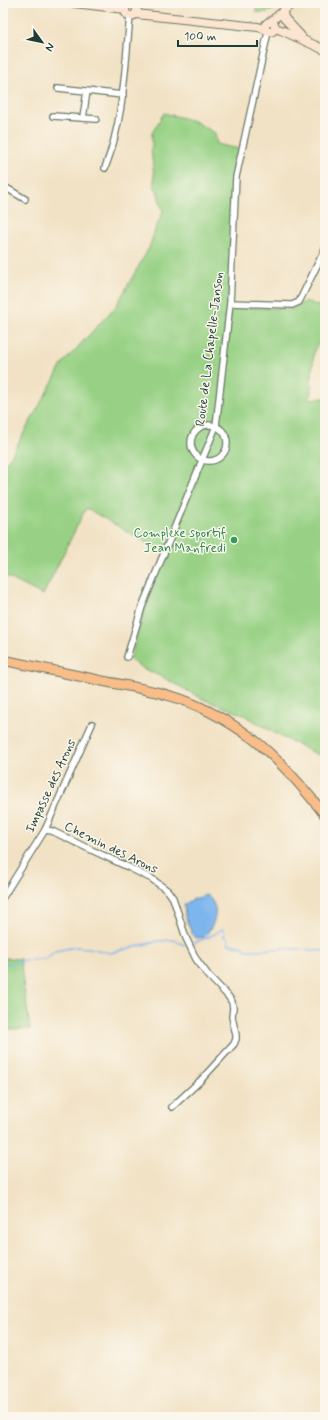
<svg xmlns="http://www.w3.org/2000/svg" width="328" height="1420" font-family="Mynerve,sans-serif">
<rect width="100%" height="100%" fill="#fbf7ec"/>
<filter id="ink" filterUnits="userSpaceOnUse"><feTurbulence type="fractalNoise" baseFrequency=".025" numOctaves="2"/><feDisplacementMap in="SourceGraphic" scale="8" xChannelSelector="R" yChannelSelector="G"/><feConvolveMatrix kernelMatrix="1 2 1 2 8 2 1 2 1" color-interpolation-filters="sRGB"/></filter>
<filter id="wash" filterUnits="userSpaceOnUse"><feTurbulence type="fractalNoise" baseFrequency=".012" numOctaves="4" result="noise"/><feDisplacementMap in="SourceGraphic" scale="16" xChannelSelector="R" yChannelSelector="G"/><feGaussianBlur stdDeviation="0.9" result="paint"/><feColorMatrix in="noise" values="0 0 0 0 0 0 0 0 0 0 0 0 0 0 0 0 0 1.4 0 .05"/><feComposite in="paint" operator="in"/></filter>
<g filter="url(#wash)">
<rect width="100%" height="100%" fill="#f2e2c5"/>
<!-- green -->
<g fill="#98d185" stroke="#5c875c">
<path d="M257,3H280C273,11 267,14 256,12Z"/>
<polygon points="164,113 194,121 215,133 217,144 239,149 233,176 230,270 228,307 294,309 305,301 325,308 325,331 314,351 310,399 325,398 325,758 282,737 242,714 205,700 164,678 142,668 130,660 148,598 165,553 86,508 43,595 3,575 3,466 11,456 63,363 116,306 149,248 156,227 163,212 157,190 154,187 154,175 151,149 152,145 152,133"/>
<polygon points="3,958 20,959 30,1029 3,1029"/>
</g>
<!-- water -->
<path fill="#7db5ed" stroke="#4e7990" d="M206,895C222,906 215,925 204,937L197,938L193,936L185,916L184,905L191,900Z"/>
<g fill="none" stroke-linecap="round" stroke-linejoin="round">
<!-- stream -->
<g stroke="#7db5ed" stroke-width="1.5">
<polyline points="194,943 215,934 222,929 224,931 224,936 228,939 229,944 244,947 246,950 261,950 283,948 325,951"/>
<polyline points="3,962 8,964 25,960 46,959 55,951 75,947 89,948 110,953 159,941 174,940 184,945"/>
</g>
</g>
</g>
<g filter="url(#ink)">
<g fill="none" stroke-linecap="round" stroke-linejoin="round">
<!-- street casing -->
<g stroke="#697767" stroke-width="8">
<g id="street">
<polyline points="3,7 4,3"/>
<polyline points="58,88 123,95"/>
<polyline points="53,116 96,119"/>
<polyline points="83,118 87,91"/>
<path d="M105,168C124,120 125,66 130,16"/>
<polyline points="3,186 25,199"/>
<polyline points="230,303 292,305 299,302 325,249"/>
<circle cx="209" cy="443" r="18"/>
<polyline points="127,657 142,607 216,426 230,303 236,177 268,32"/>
<polyline points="45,830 52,831 83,846 126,866 152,879 168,891 173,898 186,938 196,959 208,975 228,996 232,1002 233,1008 232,1017 236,1035 236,1039 234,1044 200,1081 172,1107"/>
<polyline points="3,897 45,830 92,724"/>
</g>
</g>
<!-- secondary casing -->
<g stroke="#697767" stroke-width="10">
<g id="secondary">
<polyline points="74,3 125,9"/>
<circle cx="131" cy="10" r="6"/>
<polyline points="283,11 284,18 301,36"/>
<polyline points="136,14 258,27 265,29"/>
<polyline points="270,22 293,3"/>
<circle cx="270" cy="27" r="5"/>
<polyline points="275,28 281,30 325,50"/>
</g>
</g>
<!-- primary casing -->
<g stroke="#697767" stroke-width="11">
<path id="primary" d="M3,660C35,667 66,673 98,680C126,686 156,690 183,700C208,709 231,723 252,738C280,760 303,787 325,815"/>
</g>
<!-- street -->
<use href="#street" stroke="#fff" stroke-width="5.5"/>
<!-- secondary -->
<use href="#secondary" stroke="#fce5d0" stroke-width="8"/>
<!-- primary -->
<use href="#primary" stroke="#f8bd89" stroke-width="9"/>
</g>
</g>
<!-- markers -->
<circle fill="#2e9e5b" stroke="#fbf7ec" stroke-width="1.5" cx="234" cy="540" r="4"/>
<g text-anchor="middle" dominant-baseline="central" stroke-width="3" stroke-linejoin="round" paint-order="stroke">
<!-- street labels -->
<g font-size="13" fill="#1f3d34" stroke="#fbf7ec">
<text transform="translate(210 349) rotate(-83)">Route de La Chapelle-Janson</text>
<text transform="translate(51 786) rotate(-65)">Impasse des Arons</text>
<text transform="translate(111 848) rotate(26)">Chemin des Arons</text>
</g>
<!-- leisure labels -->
<g font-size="13" fill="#27864d" stroke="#fbf7ec" text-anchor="end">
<text x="226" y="533">Complexe sportif<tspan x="226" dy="15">Jean Manfredi</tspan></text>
</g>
</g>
<!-- margin -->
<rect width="328" height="1420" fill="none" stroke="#fbf7ec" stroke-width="16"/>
<!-- north arrow -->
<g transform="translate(42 42) rotate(123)" stroke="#fbf7ec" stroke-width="3" paint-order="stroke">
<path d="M0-3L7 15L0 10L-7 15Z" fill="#1f3d34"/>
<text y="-6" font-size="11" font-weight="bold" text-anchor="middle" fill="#1f3d34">N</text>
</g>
<!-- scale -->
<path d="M178 40v6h79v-6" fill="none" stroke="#1f3d34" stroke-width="2"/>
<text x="184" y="40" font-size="12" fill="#1f3d34" stroke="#fbf7ec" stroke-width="3" paint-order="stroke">100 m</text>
</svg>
